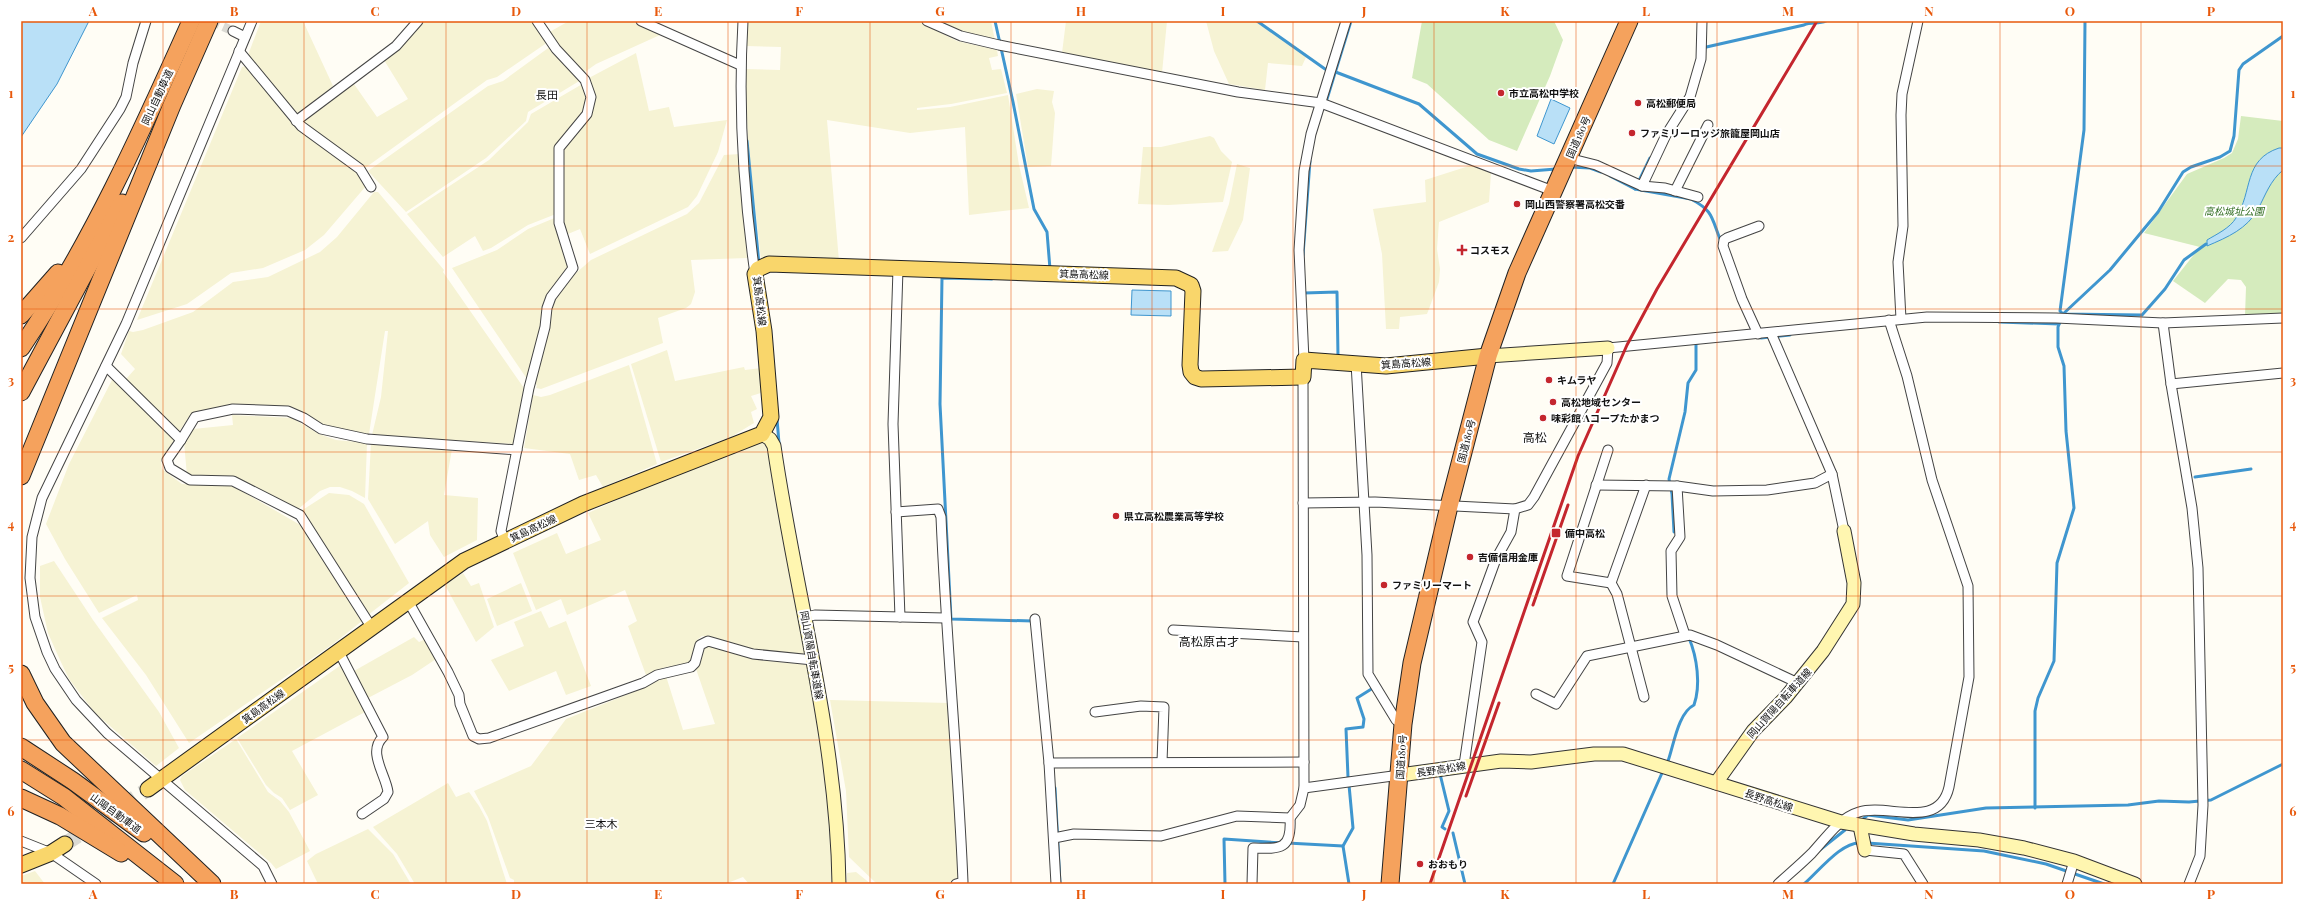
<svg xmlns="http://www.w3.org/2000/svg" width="2304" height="905" font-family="'Playfair Display','Noto Sans JP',serif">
<rect width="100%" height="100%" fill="#fffdf5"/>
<!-- farmland -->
<g fill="#f6f3d4">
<polygon points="261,21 303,21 333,86 300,114 296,114 248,55"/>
<polygon points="425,21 536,21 548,42 497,77 487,80 365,168 304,125 304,120 354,84 377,117 408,99 384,60 408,40"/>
<polygon points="569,21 630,21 657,32 660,35 596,64 582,74 546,34"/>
<polygon points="747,21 917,21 957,41 997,50 998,56 989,58 992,70 1001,69 1007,93 951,104 917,108 917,110 950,107 1008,95 1019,165 1029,208 969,215 965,127 910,133 827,120 839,261 761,260 748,141 745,69 780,70 781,47 746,46"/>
<polygon points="940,21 991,21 995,41 958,30"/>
<polygon points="1066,21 1167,21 1162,73 1062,53"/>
<polygon points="1206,21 1258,21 1307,55 1302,66 1268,63 1265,90 1229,84 1214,51"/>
<polygon points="551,46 581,80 528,112 526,121 486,158 406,212 368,171 488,86 503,81"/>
<polygon points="636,53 649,111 669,107 674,127 727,120 718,152 697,196 688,207 590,254 580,229 563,236 563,152 589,115 587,79"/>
<polygon points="246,66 297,129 357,169 366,186 324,235 305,250 263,268 231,273 187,304 137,320 242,67"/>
<polygon points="584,83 587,108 558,147 556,214 528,225 491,248 483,251 475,236 443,257 407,214 489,160 528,122 531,114"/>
<polygon points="1037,89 1054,91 1052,102 1055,113 1051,166 1028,167 1016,94"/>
<polygon points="1210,136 1214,138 1221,151 1232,162 1223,202 1168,205 1138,204 1143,147 1161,147"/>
<polygon points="740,154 747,258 691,260 695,292 691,304 686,308 658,318 663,343 541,389 536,388 537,385 534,383 546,343 551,307 568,280 591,260 687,214 699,203 724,155"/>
<polygon points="1237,164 1250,168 1243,220 1228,251 1212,252 1229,204"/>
<polygon points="1472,165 1491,173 1489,202 1439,222 1437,249 1440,269 1439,282 1427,314 1400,317 1399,329 1386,329 1382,254 1373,209 1426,202 1425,180"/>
<polygon points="374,192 378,192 444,270 443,272 526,391 514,444 372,435 381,397 388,331 385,331 369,434 341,430 318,423 299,411 287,407 234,407 191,414 178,433 126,379 135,369 121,354 129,331 133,332 143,330 193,312 233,282 268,277 320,252 337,237"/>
<polygon points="557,217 559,240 569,267 562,275 542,309 540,336 527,379 452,268 497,250 528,229"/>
<polygon points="667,350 675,381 744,367 745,370 761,368 764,392 751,396 757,409 751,412 754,423 731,437 661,462 631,364"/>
<polygon points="629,365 657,464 603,487 596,475 579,480 570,454 524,448 533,395 541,397 550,395"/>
<polygon points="113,378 174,440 161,461 162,469 182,484 233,486 302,526 362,621 333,644 189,743 146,675 102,618 138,600 137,595 99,613 65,559 46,524 69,464"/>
<polygon points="232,415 292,418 319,434 336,440 367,443 365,498 352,491 340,487 330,487 320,491 297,510 233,477 187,476 184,442 193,429 233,425"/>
<polygon points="762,441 770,447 803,623 804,655 754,651 713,637 702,636 697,640 692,661 689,664 666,667 646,675 628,626 637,621 625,590 567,615 561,599 536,610 513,553 557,533 566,554 601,540 588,513 686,469"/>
<polygon points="371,443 452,449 444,495 478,498 477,540 444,557 430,535 428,521 395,544 368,499"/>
<polygon points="329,493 349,495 364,504 409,583 368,615 301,511"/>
<polygon points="54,561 93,620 159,712 179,748 156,766 95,713 69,679 60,660 48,633 40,597 40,566"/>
<polygon points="463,573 471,586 479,583 494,627 476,642 445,585"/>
<polygon points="521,583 532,611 497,626 487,599"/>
<polygon points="541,611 549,628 566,621 591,686 566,695 556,671 509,691 491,660 524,646 514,622"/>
<polygon points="414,637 419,642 426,639 436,659 412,675 368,698 354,671"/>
<polygon points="708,645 758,660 810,665 826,766 836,884 749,884 743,877 725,884 514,884 514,880 510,878 488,817 474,791 531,766 566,719 646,687 666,676 683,730 715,724 696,669 700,664 704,648"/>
<polygon points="341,665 365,712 292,751 318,795 290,810 282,798 274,793 266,785 237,738"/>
<polygon points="830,700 949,703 959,879 945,884 877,884 849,857 846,791"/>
<polygon points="236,739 268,792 280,801 289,812 310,851 276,869 271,863 185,790 180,780 182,776"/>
<polygon points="448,783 456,797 469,792 479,806 487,821 507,884 415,884 397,854 373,827"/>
<polygon points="368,829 393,854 411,884 318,884 307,861 316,854"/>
<polygon points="35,871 45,884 21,884 21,876"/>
<polygon points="856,872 871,884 847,884 847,873"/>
</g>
<!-- green -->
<g fill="#d5ebbd">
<polygon points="1422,21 1554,21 1563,40 1550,76 1517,151 1489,140 1427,84 1412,78"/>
<polygon points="2241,116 2283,121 2283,316 2245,316 2246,287 2241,280 2228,279 2205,303 2173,281 2200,247 2144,233 2187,174 2224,158 2232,153 2238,139"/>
</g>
<!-- water -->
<g fill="#b9e0f7" stroke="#3f96cf">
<polygon points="21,21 89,21 57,84 21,137"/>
<polygon points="1551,99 1570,108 1554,144 1537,136"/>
<path d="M2279,148H2283V170C2270,181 2266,194 2258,209C2247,229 2228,237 2207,246V240C2217,234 2230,228 2236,218C2253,191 2243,160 2279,148Z"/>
<polygon points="1132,290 1171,291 1171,316 1131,315"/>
</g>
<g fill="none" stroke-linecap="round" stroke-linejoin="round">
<!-- stream -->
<g stroke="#3f96cf" stroke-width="3">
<polyline points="995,21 1013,102 1034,209 1047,232 1050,269"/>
<polyline points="1257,21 1325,69"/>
<polyline points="2085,21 2084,130 2060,311 2063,314 2142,315 2165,289 2184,260 2206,244"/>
<path d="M1702,48L1804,25C1811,21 1818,25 1826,21"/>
<polyline points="1333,71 1419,104 1477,154 1519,169 1531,171 1556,169"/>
<polyline points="1327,99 1351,21"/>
<polyline points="747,141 759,264"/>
<polyline points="1570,167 1590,168 1601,172"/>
<polyline points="1610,176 1635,189 1650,158"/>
<path d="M1635,189L1691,199C1713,211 1711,216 1720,239"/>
<polyline points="1303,255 1310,161"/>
<polyline points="992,279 942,278 940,404 951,619 1033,621"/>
<polyline points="1304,293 1337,292 1338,357"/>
<polyline points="1999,322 2059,324"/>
<polyline points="1761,338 1790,335"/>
<polyline points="777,419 779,443"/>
<polyline points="2195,477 2251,469"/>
<polyline points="1674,532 1672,494 1669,479 1685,412 1688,383 1696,370 1696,343 1698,343"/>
<path d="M1668,761C1674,744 1678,713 1694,705C1701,685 1697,657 1689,638"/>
<polyline points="1440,774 1449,811 1442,827 1445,829"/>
<polyline points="1348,777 1346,729 1363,727 1364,719 1357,698 1373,688"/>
<polyline points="1349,785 1353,828 1343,846 1349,884"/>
<polyline points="1055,788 1060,884"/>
<polyline points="2035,808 2035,711 2038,698 2054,661 2057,563 2074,508 2066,431 2064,366 2058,347 2058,327 2063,314 2110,270 2158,212 2183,172 2191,167 2220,157 2230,151 2234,136 2239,70 2243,64 2283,36"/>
<polyline points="1864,818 1868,815 1908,820 1986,808 2128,805 2159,801 2189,802 2211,800 2283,764"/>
<polyline points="1453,833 1465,884"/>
<polyline points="1287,843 1343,846"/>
<polyline points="1867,843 1984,851 2046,864 2104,884"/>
<polyline points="1821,849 1845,830"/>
<polyline points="1225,884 1224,839 1282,843"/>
<polyline points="1613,884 1662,773"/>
<path d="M1804,884C1819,871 1842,841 1861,843"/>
</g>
<!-- street-tunnel -->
<polyline stroke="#dbdad3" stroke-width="9" stroke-dasharray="9 4.5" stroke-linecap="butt" points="211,21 233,31"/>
<!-- primary-tunnel -->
<polyline stroke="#dbdad3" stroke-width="15" stroke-dasharray="15 8" stroke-linecap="butt" points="65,844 148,789"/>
<!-- street casing -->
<g stroke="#444" stroke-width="11">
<g id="street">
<polyline points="252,21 126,324 42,498 32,537 30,578 35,617 47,652 55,669 76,700 107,733 263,866 272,884"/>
<polyline points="641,21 740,65"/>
<path d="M743,21C738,106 743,190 755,274"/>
<polyline points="927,21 961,36 999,45 1238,92 1321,103 1553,191"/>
<polyline points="233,31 245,37"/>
<polyline points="239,51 301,126 360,169 371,187"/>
<polyline points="296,121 396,46 418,21"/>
<polyline points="1568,158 1596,165 1642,186 1666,135 1690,97 1701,59 1702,21"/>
<polyline points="1642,186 1665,188 1698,197"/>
<polyline points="1675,191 1708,125"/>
<polyline points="21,238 81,169 120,109 126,97 133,63 146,21"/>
<polyline points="898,269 893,424 900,617"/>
<polyline points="1901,319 1898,262 1903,226 1901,115 1902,94 1918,21"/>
<polyline points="2163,323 2171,384 2192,508 2198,568 2203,805 2200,856 2189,884"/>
<polyline points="1771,333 1832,474 1844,531"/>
<polyline points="1758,334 1742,299 1723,246 1724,240 1727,238 1759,226"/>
<polyline points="1304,360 1299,250 1304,171 1311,134 1346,21"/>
<polyline points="1356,363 1367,555 1368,674 1396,720 1403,724"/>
<polyline points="106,366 181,440 195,417 233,409 288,411 304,418 321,429 367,439 517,450"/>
<polyline points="2171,384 2283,373"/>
<polyline points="181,440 167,460 170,468 190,480 233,481 300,515 372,628"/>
<polyline points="1608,450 1567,576 1611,583 1646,485"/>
<polyline points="1596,485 1677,486 1713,491 1767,490 1815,483 1832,474"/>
<polyline points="1677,486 1680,537 1671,551 1672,596 1685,635"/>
<polyline points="1303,503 1375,502 1515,509"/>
<path d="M896,512L938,509L941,517C946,639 958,760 963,882L956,884"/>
<polyline points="505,541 501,531 529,388 545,327 547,308 551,297 573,268 559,223 559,148 587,114 591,97 585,80 556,49 537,21"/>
<polyline points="1611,583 1617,594 1644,697"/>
<polyline points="408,601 448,672 459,695 460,704 473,736 479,739 489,738 643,683 657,675 691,667 695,663 700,645 708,641 753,654 813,660"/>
<polyline points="806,617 815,615 945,618"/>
<polyline points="1035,619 1049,763 1056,884"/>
<polyline points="1173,630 1303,637"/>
<path d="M339,652L383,737C367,752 386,775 388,792L384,799L362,814"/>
<polyline points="1536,694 1556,704 1587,656 1690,635 1717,645 1798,683"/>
<polyline points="1095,712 1141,706 1164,707 1162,762"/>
<polyline points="1049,763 1304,762"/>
<polyline points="1464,765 1482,642 1473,622 1496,559 1511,532 1515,509 1528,505 1534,497 1607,363 1608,348 1927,317 2056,318 2163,323 2283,318"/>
<polyline points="1304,788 1400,775"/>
<polyline points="1054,838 1074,834 1161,836 1237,816 1290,818 1300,805 1304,788 1303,377"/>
<polyline points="21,841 51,853 96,884"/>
<polyline points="1865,850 1904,854 1923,884"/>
<path d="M1252,884L1253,848C1280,849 1292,850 1290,818"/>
<path d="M1778,884C1789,874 1801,864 1812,853C1826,838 1839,818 1859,812C1888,803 1939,831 1949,787L1969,677L1968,586L1932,480L1907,376L1889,320"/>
<polyline points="2067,884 2074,861"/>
</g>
</g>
<!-- secondary casing -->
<g stroke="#333" stroke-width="15">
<g id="secondary">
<polyline points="1488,356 1608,348"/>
<path d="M762,434L770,439L774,446C795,592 837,735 839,884"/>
<polyline points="1400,775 1501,761 1531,762 1594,754 1623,754 1841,822 1914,834 1979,840 2024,848 2074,861 2135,884"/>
<polyline points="1716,783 1753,731 1786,697 1823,651 1853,604 1854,583 1844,531"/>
<polyline points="1860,826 1865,850"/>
</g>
</g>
<!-- primary casing -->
<g stroke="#222" stroke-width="17">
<g id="primary">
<polyline points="148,789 464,561 583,504 762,434 771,417 764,331 755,274 758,269 769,264 1176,278 1191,285 1193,291 1190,365 1191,372 1195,377 1201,379 1303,377 1304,360 1386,366 1488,356"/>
<polyline points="21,865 51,853 65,844"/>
</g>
</g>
<!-- highway casing -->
<g stroke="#222" stroke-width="19">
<g id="highway">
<polyline points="21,315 58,273"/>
<path d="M21,348C90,246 141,133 191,21"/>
<polyline points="21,392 122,203"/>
<polyline points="21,476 172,105 209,21"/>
<polyline points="21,674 35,703 63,743 212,884"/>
<polyline points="21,747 73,781 144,833"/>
<polyline points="21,770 64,797 175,884"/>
<polyline points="21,798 60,816 121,853"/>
<polyline points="1390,884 1403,724 1412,663 1449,506 1488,356 1517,273 1629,21"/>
</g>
</g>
<!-- street -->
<use href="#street" stroke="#fff" stroke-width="9"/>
<!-- secondary -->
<use href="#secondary" stroke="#fff6b0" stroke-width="13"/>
<!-- primary -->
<use href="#primary" stroke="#f9d66b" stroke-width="15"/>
<!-- highway -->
<use href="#highway" stroke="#f5a25d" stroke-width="17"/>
<!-- rail -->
<g stroke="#c4262e" stroke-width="3">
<polyline points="1533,605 1568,505"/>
<polyline points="1466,796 1499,703"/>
<polyline points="1430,884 1578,456 1627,345 1657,289 1817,21"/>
</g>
</g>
<!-- grid -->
<path fill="none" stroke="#e8590c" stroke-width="1" stroke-opacity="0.55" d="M163,21V884M304,21V884M446,21V884M587,21V884M728,21V884M870,21V884M1011,21V884M1152,21V884M1293,21V884M1434,21V884M1576,21V884M1717,21V884M1858,21V884M2000,21V884M2141,21V884M21,166H2283M21,309H2283M21,452H2283M21,596H2283M21,740H2283"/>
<!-- markers -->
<g fill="#c4262e" stroke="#fff" stroke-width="1.5">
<circle cx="1501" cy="93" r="4"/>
<circle cx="1638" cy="103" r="4"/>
<circle cx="1632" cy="133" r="4"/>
<circle cx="1517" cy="204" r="4"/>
<path d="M1460 244h4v4h4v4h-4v4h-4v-4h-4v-4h4z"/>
<circle cx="1549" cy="380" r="4"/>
<circle cx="1553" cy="402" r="4"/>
<circle cx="1543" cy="418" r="4"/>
<circle cx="1116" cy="516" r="4"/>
<rect x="1551" y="528" width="10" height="10" rx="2"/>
<circle cx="1470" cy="557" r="4"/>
<circle cx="1384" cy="585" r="4"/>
<circle cx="1420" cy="864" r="4"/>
</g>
<g text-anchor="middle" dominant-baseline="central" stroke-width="4" stroke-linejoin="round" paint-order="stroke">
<!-- poi labels -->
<g font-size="10" font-weight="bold" fill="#111" stroke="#fff" text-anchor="start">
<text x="1509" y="93">市立高松中学校</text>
<text x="1646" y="103">高松郵便局</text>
<text x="1640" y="133">ファミリーロッジ旅籠屋岡山店</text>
<text x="1525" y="204">岡山西警察署高松交番</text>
<text x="1470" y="250">コスモス</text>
<text x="1557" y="380">キムラヤ</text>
<text x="1561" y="402">高松地域センター</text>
<text x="1551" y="418">味彩館 Aコープたかまつ</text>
<text x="1124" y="516">県立高松農業高等学校</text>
<text x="1565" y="533">備中高松</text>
<text x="1478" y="557">吉備信用金庫</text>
<text x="1392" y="585">ファミリーマート</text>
<text x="1428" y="864">おおもり</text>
</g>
<!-- street labels -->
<g font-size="10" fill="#111" stroke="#fff">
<text transform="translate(157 97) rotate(-65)">岡山自動車道</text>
<text transform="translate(1578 137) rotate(-66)">国道180号</text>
<text transform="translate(1084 274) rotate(2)">箕島高松線</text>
<text transform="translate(760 301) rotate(83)">箕島高松線</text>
<text transform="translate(1406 363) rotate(-4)">箕島高松線</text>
<text transform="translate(1466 441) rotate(-76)">国道180号</text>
<text transform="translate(533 528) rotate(-25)">箕島高松線</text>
<text transform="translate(812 655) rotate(80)">岡山賀陽自転車道線</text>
<text transform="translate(1779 703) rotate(-48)">岡山賀陽自転車道線</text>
<text transform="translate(263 706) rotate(-36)">箕島高松線</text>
<text transform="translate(1401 757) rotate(-86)">国道180号</text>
<text transform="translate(1441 769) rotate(-9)">長野高松線</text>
<text transform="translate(1769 800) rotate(18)">長野高松線</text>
<text transform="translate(116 813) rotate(36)">山陽自動車道</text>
</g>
<!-- park labels -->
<g font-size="10" font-style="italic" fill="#2f6b1f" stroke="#fff">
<text x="2234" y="211">高松城址公園</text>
</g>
<!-- neighbourhood labels -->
<g font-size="11" fill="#111" stroke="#fff">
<text x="547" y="94">長田</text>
<text x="601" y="823">三本木</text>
</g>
<!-- quarter labels -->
<g font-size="12" fill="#111" stroke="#fff">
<text x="1535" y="437">高松</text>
<text x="1209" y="641">高松原古才</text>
</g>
</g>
<!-- border -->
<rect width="2304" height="905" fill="none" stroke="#ffffff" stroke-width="44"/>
<rect x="22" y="22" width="2260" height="861" fill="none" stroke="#e8590c" stroke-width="1.5"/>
<g font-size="13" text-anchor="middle" font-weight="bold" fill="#e8590c">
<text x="93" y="16">A</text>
<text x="234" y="16">B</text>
<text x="375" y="16">C</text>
<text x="516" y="16">D</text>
<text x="658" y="16">E</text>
<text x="799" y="16">F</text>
<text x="940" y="16">G</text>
<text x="1081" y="16">H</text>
<text x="1223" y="16">I</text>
<text x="1364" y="16">J</text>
<text x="1505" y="16">K</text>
<text x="1646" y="16">L</text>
<text x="1788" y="16">M</text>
<text x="1929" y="16">N</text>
<text x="2070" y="16">O</text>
<text x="2211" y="16">P</text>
<text x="11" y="98">1</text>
<text x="2293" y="98">1</text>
<text x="11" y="242">2</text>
<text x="2293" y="242">2</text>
<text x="11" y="385">3</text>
<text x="2293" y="385">3</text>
<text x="11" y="529">4</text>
<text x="2293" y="529">4</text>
<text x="11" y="672">5</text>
<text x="2293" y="672">5</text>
<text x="11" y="816">6</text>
<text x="2293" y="816">6</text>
<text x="93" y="899">A</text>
<text x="234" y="899">B</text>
<text x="375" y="899">C</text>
<text x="516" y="899">D</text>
<text x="658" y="899">E</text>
<text x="799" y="899">F</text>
<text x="940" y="899">G</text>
<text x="1081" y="899">H</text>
<text x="1223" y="899">I</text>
<text x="1364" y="899">J</text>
<text x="1505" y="899">K</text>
<text x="1646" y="899">L</text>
<text x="1788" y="899">M</text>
<text x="1929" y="899">N</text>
<text x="2070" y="899">O</text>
<text x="2211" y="899">P</text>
</g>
</svg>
